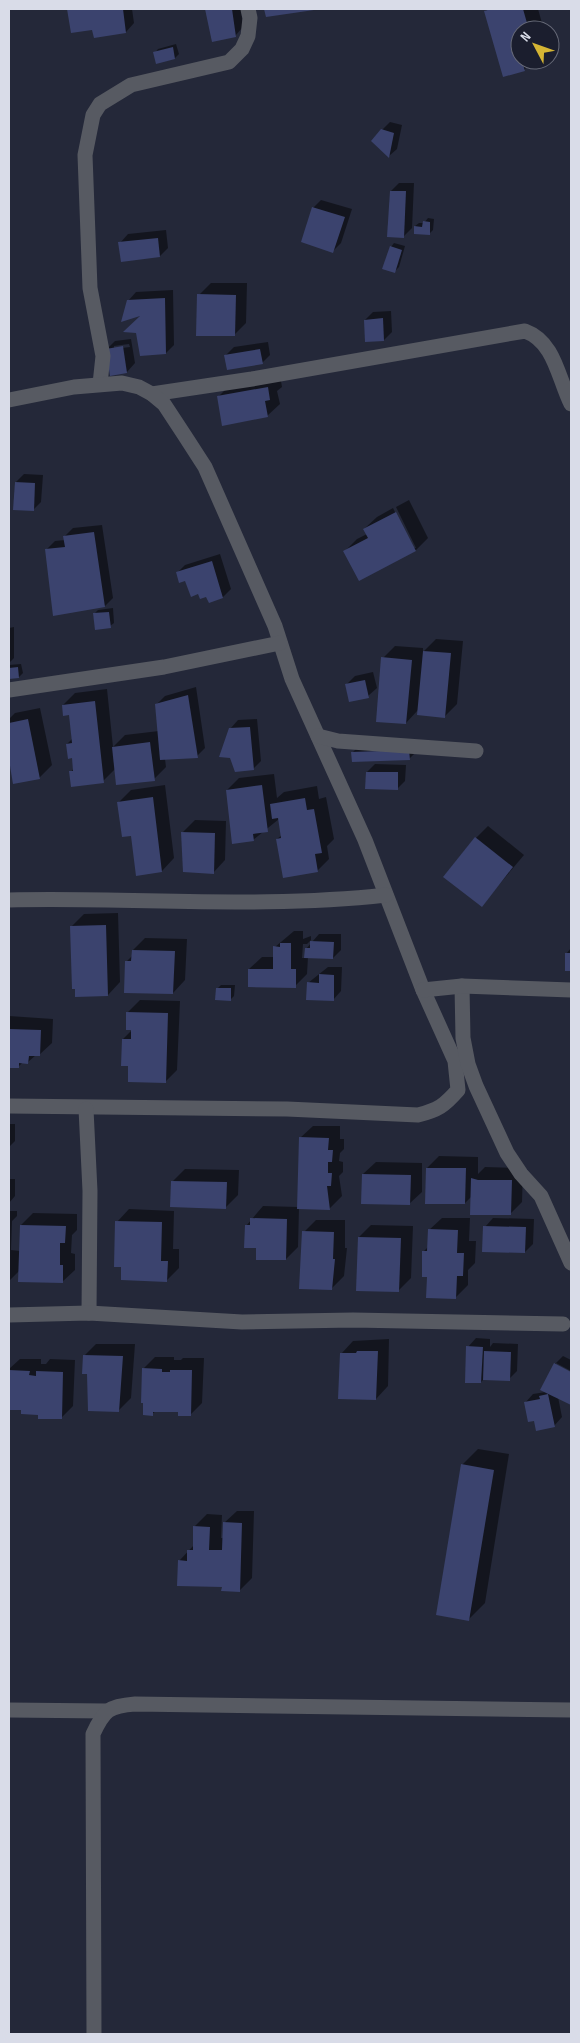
<svg xmlns="http://www.w3.org/2000/svg" width="580" height="2043" font-family="'Sofia Sans Condensed',sans-serif">
<rect width="100%" height="100%" fill="#242839"/>
<!-- shadow -->
<g fill="#0007" fill-rule="evenodd">
<polygon points="68,9 132,9 134,23 126,32 93,28 72,32"/>
<polygon points="207,9 241,9 243,27 235,36 213,41"/>
<polygon points="488,9 538,9 544,30 520,30 520,60 534,60 524,70 485,11"/>
<polygon points="176,44 179,54 175,58 155,53 158,49"/>
<polygon points="390,122 402,125 397,149 389,156 382,130"/>
<polygon points="399,183 414,183 412,228 404,236 391,191"/>
<polygon points="321,200 352,209 341,243 333,251 313,208"/>
<polygon points="428,218 434,219 433,230 429,234 415,226 419,223 424,223"/>
<polygon points="166,230 168,248 160,256 120,243 128,234"/>
<polygon points="394,243 405,246 399,267 395,271 391,247"/>
<polygon points="211,283 247,283 246,323 234,335 199,295"/>
<polygon points="173,290 174,345 166,353 144,313 128,301 136,292"/>
<polygon points="391,311 392,332 384,340 365,320 373,312"/>
<path d="M131,339L135,363L127,372L107,349L115,341ZM129,344L130,347L114,349V346Z"/>
<polygon points="268,342 270,355 262,363 226,355 234,347"/>
<polygon points="280,375 282,387 277,391 280,404 267,416 218,397 230,385"/>
<polygon points="24,474 43,475 41,502 33,510 16,482"/>
<polygon points="409,500 428,538 416,550 359,579 345,551 357,539 367,534 364,529 377,517 393,508 413,548 416,548 396,507"/>
<polygon points="102,525 113,598 105,606 47,549 55,541 65,540 65,536 73,528"/>
<polygon points="220,554 231,589 223,597 209,602 207,596 199,593 177,573 185,565"/>
<polygon points="113,608 114,623 110,626 94,614 98,610"/>
<polygon points="14,627 14,658 9,663 9,628"/>
<polygon points="436,639 463,641 457,704 445,716 418,710 406,723 383,658 395,646 423,648 423,652"/>
<polygon points="21,664 23,673 19,677 9,678 9,665"/>
<polygon points="373,672 377,688 368,696 347,684 355,676"/>
<polygon points="196,687 205,748 197,756 165,759 166,767 154,779 115,769 103,781 71,772 74,768 73,757 67,744 72,739 70,714 63,705 75,693 107,689 113,747 125,735 159,731 157,704 165,696"/>
<polygon points="40,708 52,765 39,778 11,766 9,769 9,719 15,713"/>
<polygon points="257,719 261,761 253,769 230,729 238,720"/>
<polygon points="361,744 417,751 409,759 353,752"/>
<polygon points="375,764 406,765 405,781 397,789 367,772"/>
<polygon points="274,774 277,798 284,792 317,786 319,799 326,797 334,839 327,846 329,859 317,871 277,839 282,835 279,819 253,840 227,790 239,778"/>
<polygon points="165,785 174,858 162,871 137,874 132,834 119,802 131,790"/>
<polygon points="195,820 226,821 225,860 213,873 183,832"/>
<polygon points="488,826 524,855 482,905 476,838"/>
<polygon points="118,913 120,982 108,995 72,926 84,914"/>
<polygon points="294,931 303,931 303,939 311,936 311,940 307,944 303,944 302,958 306,958 306,949 319,934 341,934 341,950 333,958 308,957 307,974 295,986 249,969 262,957 274,957 275,947"/>
<polygon points="145,938 187,939 185,980 173,993 127,961 133,955 133,950"/>
<polygon points="571,948 571,969 566,969 566,954"/>
<polygon points="328,967 342,967 341,991 333,1000 308,983"/>
<polygon points="221,985 235,985 234,996 231,999 217,989"/>
<polygon points="140,1000 180,1001 177,1070 165,1082 129,1065 123,1039 133,1029 128,1012"/>
<polygon points="9,1016 53,1019 52,1043 39,1055 36,1055 28,1062 23,1062 18,1067 9,1066"/>
<polygon points="9,1124 15,1124 15,1141 9,1147"/>
<polygon points="313,1126 340,1126 340,1139 344,1139 344,1149 340,1153 339,1161 343,1162 343,1172 339,1176 342,1196 329,1209 299,1208 298,1247 286,1259 257,1247 246,1226 263,1206 298,1207 300,1138"/>
<polygon points="439,1156 478,1157 478,1174 485,1167 523,1168 522,1202 510,1214 472,1196 465,1203 427,1168"/>
<polygon points="376,1162 422,1163 422,1192 409,1204 363,1174"/>
<polygon points="185,1169 239,1170 238,1195 225,1208 173,1181"/>
<polygon points="9,1179 15,1179 15,1196 9,1203"/>
<polygon points="129,1209 174,1211 173,1249 179,1249 179,1268 167,1280 123,1266 117,1222"/>
<polygon points="9,1211 17,1211 17,1216 12,1221 11,1250 20,1251 21,1225 33,1213 77,1214 77,1230 72,1235 71,1253 75,1254 75,1270 62,1282 20,1270 9,1281"/>
<polygon points="442,1218 470,1218 469,1241 476,1241 475,1263 468,1270 468,1285 455,1298 428,1276 424,1251 429,1246 429,1230"/>
<polygon points="493,1218 534,1219 533,1244 525,1252 485,1227"/>
<polygon points="316,1220 345,1220 345,1248 347,1248 344,1276 332,1288 304,1232"/>
<polygon points="371,1225 413,1226 411,1278 399,1290 359,1237"/>
<polygon points="476,1338 490,1339 490,1347 493,1343 518,1344 517,1371 509,1379 484,1379 481,1382 468,1347"/>
<polygon points="389,1339 388,1386 376,1399 341,1354 353,1341"/>
<polygon points="96,1344 135,1344 131,1398 118,1411 89,1373 84,1356"/>
<polygon points="563,1356 571,1360 571,1371 556,1363 556,1366 571,1374 571,1404 558,1397 562,1417 554,1426 535,1420 525,1403 533,1394 546,1392 555,1364"/>
<polygon points="155,1357 174,1357 174,1360 181,1360 183,1358 204,1358 202,1403 190,1415 179,1411 156,1411 152,1414 143,1369"/>
<polygon points="20,1359 41,1359 41,1364 46,1364 50,1359 75,1360 73,1406 61,1418 22,1409 9,1408 9,1369"/>
<polygon points="478,1449 509,1454 485,1603 469,1619 462,1465"/>
<polygon points="237,1511 254,1511 252,1578 240,1590 223,1586 179,1561 194,1545 194,1527 207,1514 222,1515 221,1538 224,1538 224,1523"/>
</g>
<!-- building -->
<g fill="#3b436e">
<polygon points="67,9 123,9 126,33 94,38 92,30 71,33"/>
<polygon points="205,9 232,9 236,37 212,42"/>
<polygon points="264,9 314,9 314,10 266,17"/>
<polygon points="491,9 523,9 529,30 520,30 518,49 525,71 503,77 484,11"/>
<polygon points="173,47 175,59 156,64 153,52"/>
<polygon points="381,129 394,133 389,158 371,141"/>
<polygon points="390,191 406,191 404,238 387,237"/>
<polygon points="312,207 345,217 333,253 301,242"/>
<polygon points="423,221 430,222 430,235 414,234 414,226 422,227"/>
<polygon points="158,238 160,257 121,262 118,242"/>
<polygon points="390,246 402,250 395,273 382,269"/>
<polygon points="197,294 236,295 235,336 196,336"/>
<polygon points="165,298 166,354 140,356 136,333 123,332 140,316 121,322 127,300"/>
<polygon points="383,318 384,341 365,342 364,320"/>
<polygon points="123,346 127,373 110,376 106,349"/>
<polygon points="260,349 263,364 227,370 224,355"/>
<polygon points="268,387 270,400 265,401 268,417 222,426 217,396"/>
<polygon points="15,482 35,483 34,511 13,510"/>
<polygon points="396,512 416,551 359,581 343,551 368,538 363,529"/>
<polygon points="94,532 105,607 53,616 45,549 65,547 63,536"/>
<polygon points="212,561 223,598 209,603 206,597 200,599 198,594 191,597 185,581 179,583 176,572"/>
<polygon points="109,612 111,628 95,630 93,613"/>
<polygon points="423,651 451,653 445,718 417,715"/>
<polygon points="381,657 412,660 406,724 376,722"/>
<polygon points="18,667 19,678 9,679 9,668"/>
<polygon points="365,680 369,698 349,702 345,684"/>
<polygon points="188,695 198,758 160,760 155,704"/>
<polygon points="95,701 104,783 71,787 69,771 73,771 72,758 68,759 66,744 72,743 69,715 63,716 62,705"/>
<polygon points="28,719 40,779 13,784 9,760 9,723"/>
<polygon points="250,727 254,770 235,772 230,758 219,757 229,728"/>
<polygon points="150,742 155,781 116,785 112,747"/>
<polygon points="409,750 410,760 352,762 351,752"/>
<polygon points="366,772 398,772 398,790 365,789"/>
<polygon points="262,785 268,832 253,834 254,841 232,844 226,790"/>
<polygon points="153,797 162,872 136,876 131,836 122,837 117,802"/>
<polygon points="305,798 307,810 314,809 322,853 315,854 318,872 283,878 276,839 281,838 278,818 272,819 270,804"/>
<polygon points="181,832 215,833 214,874 183,872"/>
<polygon points="475,837 513,867 482,907 443,877"/>
<polygon points="106,925 108,996 75,997 75,989 72,989 70,926"/>
<polygon points="310,941 334,942 333,959 304,958 305,948 310,948"/>
<polygon points="280,943 291,943 291,969 296,969 296,988 248,987 248,969 273,969 273,946 280,947"/>
<polygon points="132,950 175,951 173,994 124,993 125,961 131,961"/>
<rect x="565" y="953" width="6" height="18"/>
<polygon points="319,974 334,975 334,1001 306,1000 307,982 319,983"/>
<polygon points="216,988 231,988 231,1001 215,1000"/>
<polygon points="126,1012 168,1013 166,1083 128,1082 128,1066 121,1066 122,1039 131,1039 131,1030 126,1030"/>
<polygon points="9,1029 41,1030 40,1056 29,1056 28,1064 19,1063 19,1068 9,1068"/>
<polygon points="299,1137 329,1138 328,1150 333,1150 332,1162 328,1162 328,1173 332,1173 331,1186 327,1186 330,1210 297,1209"/>
<polygon points="426,1168 466,1168 465,1204 425,1204"/>
<polygon points="362,1174 411,1175 410,1205 361,1204"/>
<polygon points="471,1178 478,1180 512,1180 511,1215 470,1215"/>
<polygon points="171,1181 227,1182 226,1209 170,1207"/>
<polygon points="250,1218 287,1219 286,1260 256,1260 256,1248 244,1248 245,1225 250,1225"/>
<polygon points="115,1221 162,1222 161,1261 168,1261 167,1282 121,1280 121,1267 114,1267"/>
<polygon points="20,1225 66,1226 65,1243 60,1243 60,1265 63,1265 63,1283 18,1282"/>
<polygon points="483,1226 526,1227 525,1253 482,1252"/>
<polygon points="428,1229 458,1230 457,1253 464,1253 463,1276 457,1276 456,1299 426,1298 427,1277 422,1277 422,1251 427,1251"/>
<polygon points="302,1231 334,1232 333,1259 335,1259 332,1290 299,1289"/>
<polygon points="358,1237 401,1238 399,1292 356,1291"/>
<polygon points="466,1346 483,1347 481,1383 465,1383"/>
<polygon points="357,1351 378,1351 376,1400 338,1399 340,1353 356,1353"/>
<polygon points="484,1351 511,1352 510,1381 483,1380"/>
<polygon points="83,1355 123,1356 119,1412 88,1411 87,1374 82,1374"/>
<polygon points="554,1363 571,1372 571,1405 540,1390"/>
<polygon points="142,1368 162,1369 162,1372 170,1372 170,1370 192,1370 191,1416 178,1416 178,1412 153,1412 153,1416 143,1415 143,1403 141,1403"/>
<polygon points="9,1370 30,1371 29,1375 36,1376 36,1371 63,1372 62,1419 38,1419 38,1415 21,1414 21,1410 9,1410"/>
<polygon points="548,1394 555,1427 536,1431 534,1421 528,1422 524,1402 540,1399 539,1396"/>
<polygon points="461,1464 494,1470 469,1621 436,1615"/>
<polygon points="223,1522 242,1523 240,1592 221,1591 222,1587 177,1586 178,1560 187,1561 187,1550 193,1550 193,1526 210,1527 209,1550 222,1550"/>
</g>
<g fill="none" stroke-linecap="round" stroke-linejoin="round">
<!-- minor -->
<g stroke="#575a62" stroke-width="15">
<polyline points="100,384 103,356 90,288 85,155 93,115 100,104 131,85 229,62 242,49 248,36 250,18 248,9"/>
<path d="M152,394L252,379L525,331C555,342 558,378 571,404"/>
<path d="M9,400L74,387L122,383L139,387L152,394L164,404L185,436L205,467L275,626L292,679L365,840L423,990L455,1061L458,1090C444,1106 438,1110 418,1115L287,1109L9,1106"/>
<polyline points="9,690 164,667 280,643"/>
<polyline points="318,736 338,741 476,751"/>
<path d="M9,900C135,897 261,909 386,895"/>
<polyline points="462,986 463,1038 468,1064 476,1086 507,1153 521,1174 541,1196 571,1263"/>
<polyline points="423,990 462,986 571,990"/>
<polyline points="86,1109 90,1191 89,1313"/>
<polyline points="9,1315 89,1313 242,1322 353,1320 563,1324"/>
<polyline points="9,1710 106,1711"/>
<path d="M94,2034L93,1734C104,1710 109,1706 135,1704L571,1710"/>
</g>
</g>
<!-- border -->
<rect width="580" height="2043" fill="none" stroke="#d9dce8" stroke-width="20"/>
<!-- north arrow -->
<g transform="translate(535 45) rotate(311)"><circle r="24" fill="#1b1e2e" stroke="#676a78"/>
<path d="M0-4L9 19L0 12L-9 19Z" fill="#d5b534"/>
<text y="-8" font-size="14" font-weight="bold" text-anchor="middle" fill="#d9dce8">N</text>
</g>
</svg>
